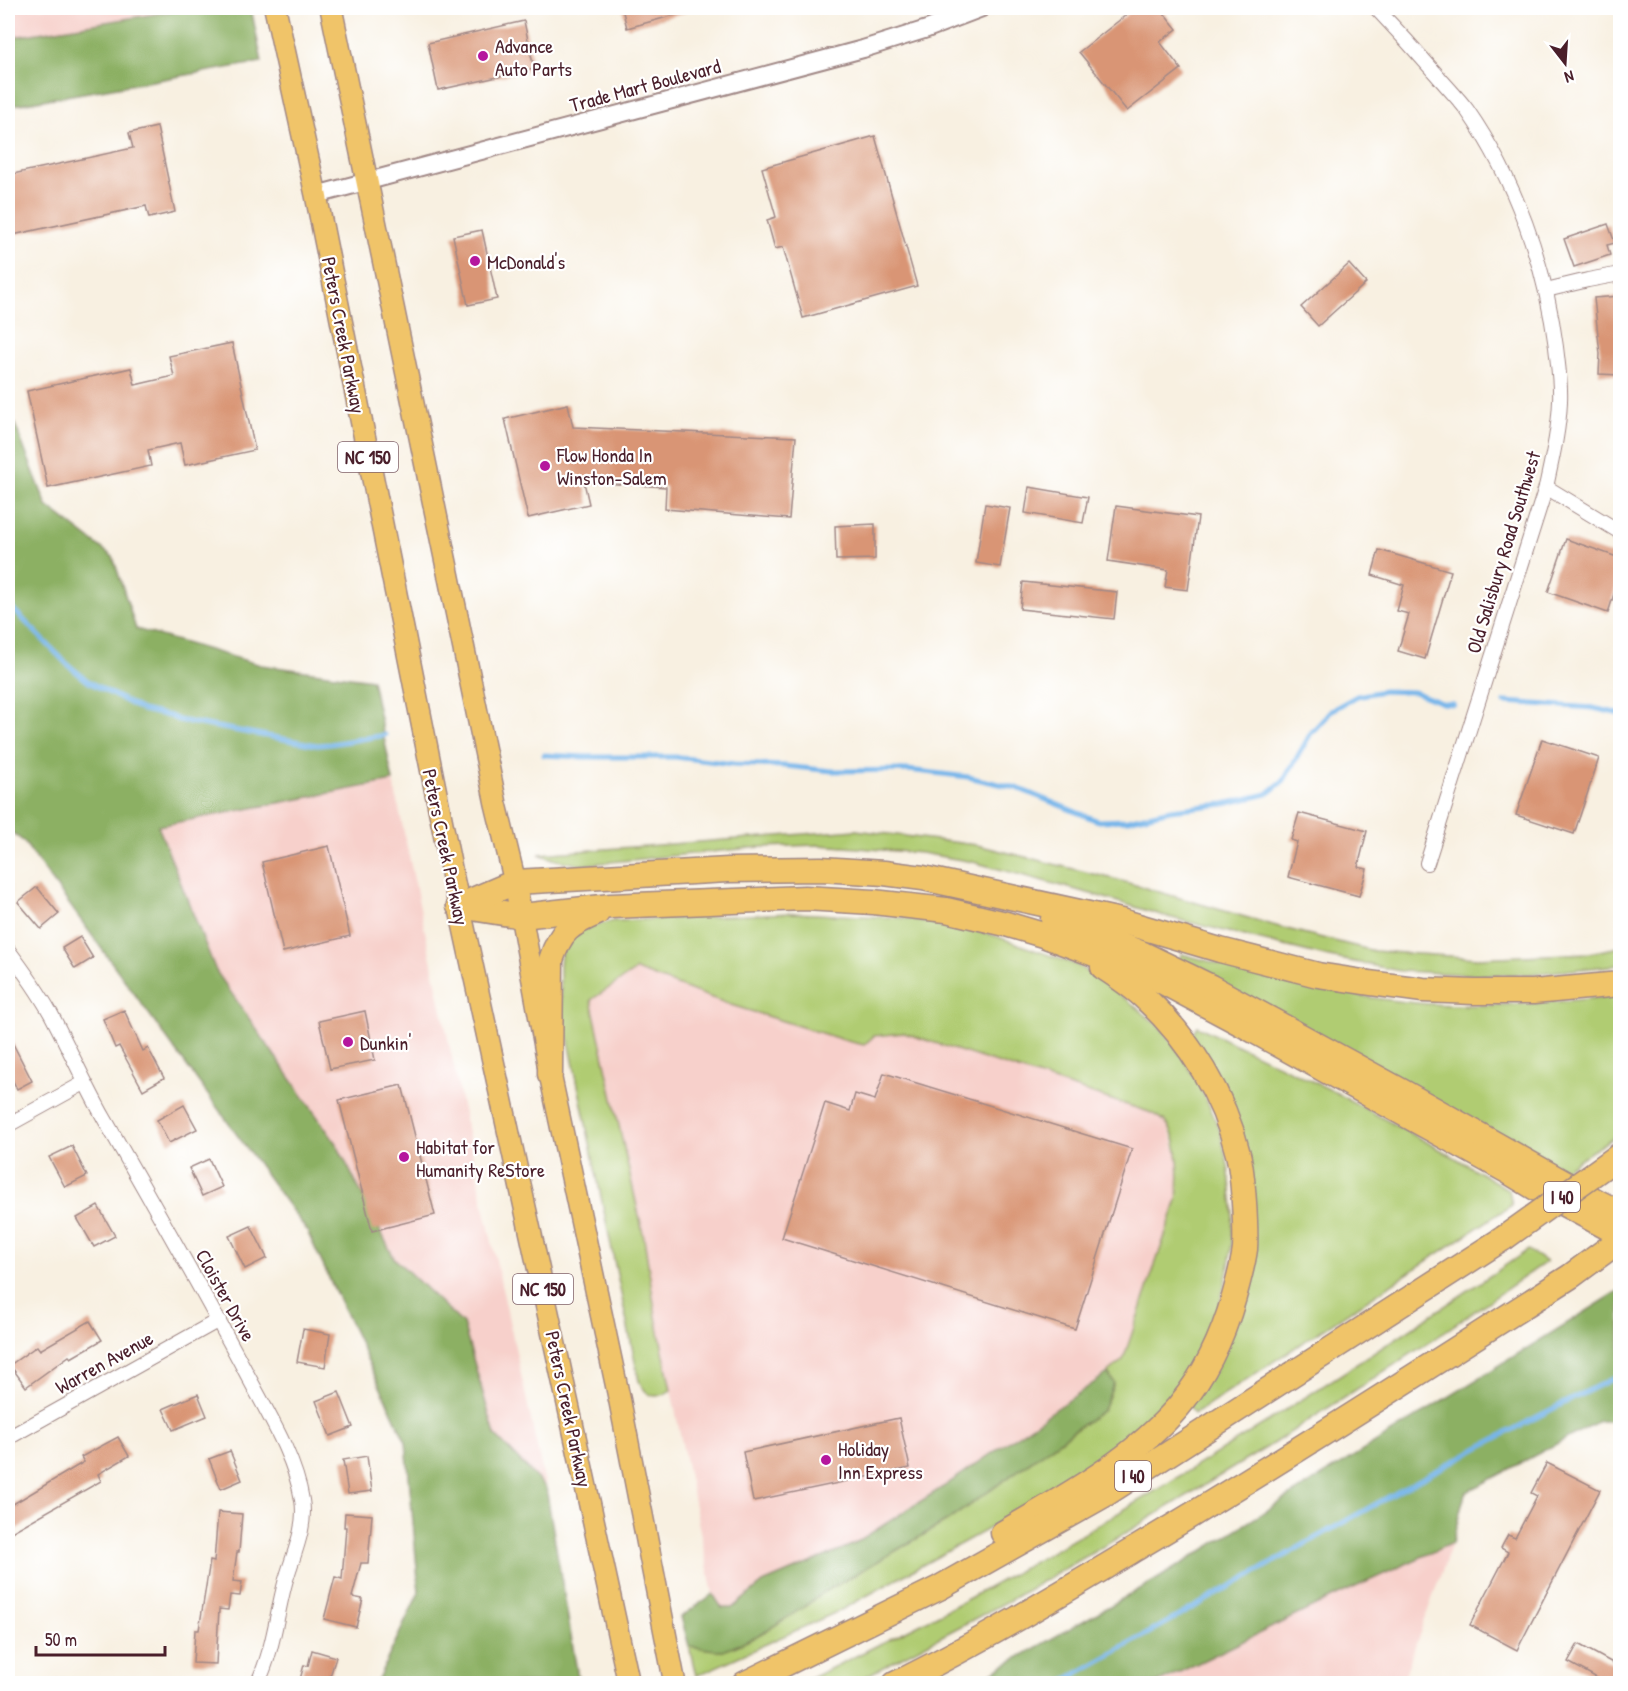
<svg xmlns="http://www.w3.org/2000/svg" width="1628" height="1691" font-family="'Patrick Hand',sans-serif">
<rect width="100%" height="100%" fill="#fff"/>
<filter id="ink" filterUnits="userSpaceOnUse"><feTurbulence type="fractalNoise" baseFrequency=".0167" numOctaves="2"/><feDisplacementMap in="SourceGraphic" scale="12" xChannelSelector="R" yChannelSelector="G"/><feConvolveMatrix kernelMatrix="1 2 1 2 8 2 1 2 1" color-interpolation-filters="sRGB"/></filter>
<filter id="wash" filterUnits="userSpaceOnUse"><feTurbulence type="fractalNoise" baseFrequency=".008" numOctaves="4" result="noise"/><feDisplacementMap in="SourceGraphic" scale="24" xChannelSelector="R" yChannelSelector="G"/><feGaussianBlur stdDeviation="1.35" result="paint"/><feColorMatrix in="noise" values="0 0 0 0 0 0 0 0 0 0 0 0 0 0 0 0 0 1.4 0 .05"/><feComposite in="paint" operator="in"/></filter>
<g filter="url(#wash)">
<rect width="100%" height="100%" fill="#f8f0e1"/>
<!-- built -->
<g fill="#f7d0cb">
<polygon points="8,8 192,8 8,38"/>
<polygon points="393,781 473,1156 546,1488 495,1435 463,1324 394,1258 337,1145 216,971 158,826"/>
<polygon points="636,970 847,1041 904,1033 1149,1112 1159,1116 1168,1126 1178,1158 1180,1180 1177,1200 1123,1360 1108,1372 943,1487 852,1545 763,1583 732,1608 722,1608 713,1594 656,1317 644,1238 591,1000"/>
<polygon points="1452,1543 1402,1683 1157,1684 1338,1595"/>
</g>
<!-- green -->
<g fill="#b0cc72" stroke="#7d764e" stroke-width="1.5">
<polygon points="856,830 977,845 1118,880 1283,928 1374,951 1478,958 1589,953 1620,947 1620,965 1530,974 1481,975 1400,971 1329,957 1168,917 1095,895 973,862 921,853 819,845 761,847 581,865 556,860 539,854"/>
<path d="M792,913L905,918L987,933L1077,965L1134,1005L1162,1029L1187,1064L1209,1105L1220,1131L1228,1165L1233,1207L1232,1242L1229,1266L1220,1304L1197,1357L1156,1414L1112,1454L1071,1483L841,1610L696,1676L689,1646L723,1650L804,1607L821,1594L947,1521L1103,1410L1114,1383L1108,1372L1123,1360L1177,1200C1180,1179 1180,1144 1168,1125C1163,1118 1156,1115 1149,1112L904,1033L874,1036L864,1045L847,1041L731,1005L636,970L591,1000L644,1238L656,1317L671,1390C656,1400 647,1398 639,1381L561,1003C561,987 556,949 568,937C576,929 601,924 613,921Z"/>
<path d="M1182,954C1256,974 1330,994 1406,1002C1477,1009 1550,1004 1620,995V1133L1560,1172L1178,962Z"/>
<polygon points="1197,1026 1333,1091 1454,1157 1509,1190 1512,1205 1194,1414 1188,1404 1204,1382 1252,1194 1192,1035"/>
<path d="M1528,1250L1546,1262L1428,1343L1274,1443L1104,1546L1012,1599L853,1683H801C868,1650 937,1617 1002,1580C1183,1479 1357,1366 1528,1250Z"/>
</g>
<!-- forest -->
<g fill="#8cb064" stroke="#6b6848" stroke-width="1.5">
<polygon points="192,8 251,8 262,62 8,106 8,38"/>
<polygon points="8,407 47,506 113,557 136,629 261,665 372,680 393,781 158,826 216,971 337,1145 394,1258 463,1324 495,1435 546,1488 579,1683 376,1683 419,1592 406,1442 307,1231 24,842 8,829"/>
<polygon points="1620,1290 1620,1421 1599,1421 1465,1493 1452,1543 1338,1595 1157,1683 973,1683 1154,1581"/>
<path d="M1108,1373L1114,1383L1103,1410L947,1521L821,1594C804,1608 743,1648 722,1650C712,1651 700,1647 689,1646L681,1617L713,1594L722,1608H732L763,1583L852,1545L943,1487Z"/>
</g>
<g fill="none" stroke-linecap="round" stroke-linejoin="round">
<!-- stream -->
<g stroke="#77b6ea" stroke-width="5">
<polyline points="8,604 67,664 89,682 142,710 170,716 178,720 317,745 330,744 385,735"/>
<polyline points="1505,702 1593,708 1620,714"/>
<polyline points="544,755 584,757 675,757 734,764 785,766 832,771 908,770 968,777 1017,788 1098,821 1128,820 1170,810 1224,804 1267,794 1284,780 1311,733 1332,710 1357,696 1383,691 1414,692 1442,703 1453,704"/>
<path d="M1058,1684C1245,1580 1428,1469 1620,1375"/>
</g>
</g>
<g id="blocks">
<!-- building -->
<g fill="#d99574">
<polygon points="622,8 685,8 686,12 627,28"/>
<polygon points="1135,8 1160,8 1177,29 1160,42 1181,69 1127,111 1079,52"/>
<polygon points="524,21 534,69 438,90 428,43"/>
<polygon points="157,127 175,212 149,218 146,206 8,236 8,175 133,148 129,133"/>
<polygon points="875,136 917,286 803,318 783,247 775,249 767,220 776,217 762,168"/>
<polygon points="1608,224 1615,243 1607,245 1610,255 1574,267 1564,239"/>
<polygon points="482,230 497,299 468,305 453,236"/>
<polygon points="1349,264 1366,283 1318,326 1301,307"/>
<polygon points="1620,296 1620,375 1599,374 1600,354 1594,298"/>
<polygon points="232,343 255,450 185,465 180,443 148,450 151,466 48,488 27,391 131,368 135,385 174,376 169,356"/>
<polygon points="568,404 573,427 796,437 789,519 665,509 666,487 584,482 589,504 528,518 505,419"/>
<polygon points="1029,487 1088,497 1083,523 1025,513"/>
<polygon points="985,504 1010,508 1000,567 976,563"/>
<polygon points="1116,506 1198,517 1188,590 1165,587 1168,570 1108,561"/>
<polygon points="875,524 875,559 836,560 835,526"/>
<polygon points="1566,539 1620,558 1620,575 1608,613 1548,592"/>
<polygon points="1379,550 1451,571 1425,659 1398,651 1409,614 1397,611 1404,585 1372,575"/>
<polygon points="1023,582 1117,592 1114,619 1020,609"/>
<polygon points="1542,739 1599,758 1574,834 1516,815"/>
<polygon points="1299,813 1367,831 1358,867 1367,869 1359,896 1288,877 1297,842 1291,840"/>
<polygon points="329,846 350,936 283,952 262,862"/>
<polygon points="37,887 59,914 41,929 18,902"/>
<polygon points="80,937 93,958 75,969 62,948"/>
<polygon points="124,1010 143,1051 148,1048 164,1078 143,1090 119,1046 115,1048 103,1019"/>
<polygon points="365,1011 375,1060 330,1069 319,1021"/>
<polygon points="8,1034 32,1081 17,1089 8,1071"/>
<polygon points="884,1073 1132,1149 1075,1329 782,1238 825,1103 850,1111 855,1094 875,1100"/>
<polygon points="402,1085 435,1215 372,1231 339,1100"/>
<polygon points="184,1105 197,1129 169,1143 157,1120"/>
<polygon points="72,1146 87,1176 65,1187 49,1157"/>
<polygon points="209,1159 222,1187 202,1196 189,1168"/>
<polygon points="98,1206 115,1236 94,1247 77,1218"/>
<polygon points="251,1226 267,1258 245,1269 229,1236"/>
<polygon points="90,1321 102,1340 71,1358 69,1356 26,1387 10,1365 37,1346 40,1350"/>
<polygon points="303,1329 330,1334 325,1367 297,1362"/>
<polygon points="339,1392 353,1427 330,1436 316,1401"/>
<polygon points="198,1394 207,1416 173,1430 163,1409"/>
<polygon points="899,1418 910,1468 753,1501 743,1452"/>
<polygon points="118,1437 129,1456 98,1474 101,1481 8,1534 8,1507 84,1462 81,1457"/>
<polygon points="230,1451 242,1480 221,1489 209,1459"/>
<polygon points="367,1456 372,1491 348,1494 343,1460"/>
<polygon points="1547,1463 1600,1490 1517,1650 1470,1625 1508,1552 1501,1548 1508,1535 1515,1538 1537,1496 1531,1493"/>
<polygon points="218,1512 242,1514 239,1552 237,1552 233,1581 242,1582 240,1596 230,1595 228,1610 219,1609 216,1664 193,1663 195,1630 199,1630 210,1561 214,1562"/>
<polygon points="345,1513 372,1515 368,1563 361,1563 352,1597 363,1599 356,1627 324,1619 335,1577 342,1579 346,1527 344,1527"/>
<polygon points="1578,1644 1620,1667 1620,1683 1606,1683 1568,1662"/>
<polygon points="312,1650 336,1657 328,1683 299,1683 304,1665 308,1666"/>
</g>
</g>
</g>
<g filter="url(#ink)">
<use href="#blocks" fill-opacity="0" stroke="#a18886" stroke-width="1.5"/>
<g fill="none" stroke-linecap="round" stroke-linejoin="round">
<!-- minor casing -->
<g stroke="#a18886" stroke-width="16">
<g id="minor">
<path d="M1376,8C1397,30 1417,52 1437,75C1447,87 1458,98 1467,110C1515,179 1545,264 1556,347C1558,365 1561,383 1560,401C1559,430 1552,459 1546,487L1427,863"/>
<polyline points="1546,290 1588,280 1620,274"/>
<polyline points="1546,487 1620,532"/>
<path d="M8,950C23,970 38,991 51,1014C69,1048 85,1084 104,1118C153,1204 202,1289 248,1376C268,1414 295,1457 302,1500C307,1528 292,1557 285,1583C276,1617 273,1652 257,1684"/>
<polyline points="8,1125 84,1083"/>
<polyline points="8,1438 219,1320"/>
</g>
</g>
<!-- tertiary casing -->
<g stroke="#a18886" stroke-width="20">
<polyline id="tertiary" points="316,195 863,49 927,29 982,8"/>
</g>
<!-- primary casing -->
<g stroke="#a18886" stroke-width="24">
<g id="primary">
<polyline points="275,8 316,195 452,873 629,1684"/>
<polyline points="331,8 496,804 515,882 550,1074 620,1402 675,1684"/>
</g>
</g>
<!-- motorway casing -->
<g stroke="#a18886" stroke-width="27">
<g id="motorway">
<polyline points="459,906 522,916 611,906 805,898 873,902 946,910 1006,924 1043,935 1148,974 1238,1022 1509,1172 1547,1195 1620,1234"/>
<polyline points="459,906 515,882 728,870 821,869 884,873 923,878 1121,921 1220,950 1318,975 1370,983 1423,990 1474,992 1533,992 1620,984"/>
<polyline points="1053,919 1143,954 1211,987 1407,1094 1598,1202 1620,1213"/>
<path d="M550,1074L551,960C561,930 569,925 597,913"/>
<path d="M1003,1533C1066,1496 1131,1462 1179,1406C1205,1375 1223,1336 1234,1297C1238,1282 1243,1265 1245,1249C1246,1234 1245,1218 1244,1203C1243,1187 1242,1170 1238,1154C1224,1096 1190,1040 1147,1000C1134,987 1118,977 1103,967"/>
<polyline points="744,1684 939,1588 1106,1494 1504,1238"/>
<path d="M895,1684C979,1643 1060,1594 1140,1546C1286,1459 1428,1367 1571,1276L1620,1240"/>
</g>
</g>
<!-- minor -->
<use href="#minor" stroke="#fff" stroke-width="14"/>
<!-- tertiary -->
<use href="#tertiary" stroke="#fff" stroke-width="16"/>
<!-- primary -->
<use href="#primary" stroke="#f0c469" stroke-width="21"/>
<!-- motorway -->
<use href="#motorway" stroke="#f0c469" stroke-width="24"/>
<!-- motorway-bridge casing -->
<g stroke="#a18886" stroke-width="27" stroke-linecap="butt">
<polyline id="motorway-bridge" points="1504,1238 1620,1155"/>
</g>
<!-- motorway-bridge -->
<use href="#motorway-bridge" stroke="#f0c469" stroke-width="24"/>
</g>
</g>
<!-- markers -->
<g fill="#b5179e" stroke="#fff" stroke-width="2">
<circle cx="483" cy="56" r="6"/>
<circle cx="475" cy="261" r="6"/>
<circle cx="545" cy="466" r="6"/>
<circle cx="348" cy="1042" r="6"/>
<circle cx="404" cy="1157" r="6"/>
<circle cx="826" cy="1460" r="6"/>
</g>
<g text-anchor="middle" dominant-baseline="central" stroke-width="4.5" stroke-linejoin="round" paint-order="stroke">
<!-- shield labels -->
<g fill="#fff" stroke="#80626b" stroke-width="1.5">
<rect x="338" y="442" width="60" height="30" rx="4.5"/>
<rect x="1544" y="1182" width="36" height="30" rx="4.5"/>
<rect x="513" y="1274" width="60" height="30" rx="4.5"/>
<rect x="1115" y="1461" width="36" height="30" rx="4.5"/>
</g>
<g font-size="18" font-weight="bold" fill="#4a1f2b">
<text x="368" y="457">NC 150</text>
<text x="1562" y="1197">I 40</text>
<text x="543" y="1289">NC 150</text>
<text x="1133" y="1476">I 40</text>
</g>
<!-- poi labels -->
<g font-size="20" fill="#4a1f2b" stroke="#fff" text-anchor="start">
<text x="495" y="45">Advance<tspan x="495" dy="23">Auto Parts</tspan></text>
<text x="487" y="261">McDonald's</text>
<text x="557" y="454">Flow Honda In<tspan x="557" dy="23">Winston-Salem</tspan></text>
<text x="360" y="1042">Dunkin'</text>
<text x="416" y="1146">Habitat for<tspan x="416" dy="23">Humanity ReStore</tspan></text>
<text x="838" y="1448">Holiday<tspan x="838" dy="23">Inn Express</tspan></text>
</g>
<!-- street labels -->
<g font-size="20" fill="#4a1f2b" stroke="#fff">
<text transform="translate(645 85) rotate(-15)">Trade Mart Boulevard</text>
<text transform="translate(344 335) rotate(79)">Peters Creek Parkway</text>
<text transform="translate(1503 552) rotate(-73)">Old Salisbury Road Southwest</text>
<text transform="translate(446 847) rotate(78)">Peters Creek Parkway</text>
<text transform="translate(226 1295) rotate(61)">Cloister Drive</text>
<text transform="translate(104 1362) rotate(-29)">Warren Avenue</text>
<text transform="translate(569 1409) rotate(78)">Peters Creek Parkway</text>
</g>
</g>
<!-- margin -->
<rect width="1628" height="1691" fill="none" stroke="#fff" stroke-width="30"/>
<!-- north arrow -->
<g transform="translate(1565 63) rotate(163)" stroke="#ffffff" stroke-width="4.5" paint-order="stroke">
<path d="M0-4.5L10 22L0 15L-10 22Z" fill="#4a1f2b"/>
<text y="-9" font-size="16" font-weight="bold" text-anchor="middle" fill="#4a1f2b">N</text>
</g>
<!-- scale -->
<path d="M36 1646v9h129v-9" fill="none" stroke="#4a1f2b" stroke-width="3"/>
<text x="45" y="1646" font-size="18" fill="#4a1f2b" stroke="#ffffff" stroke-width="4.5" paint-order="stroke">50 m</text>
</svg>
